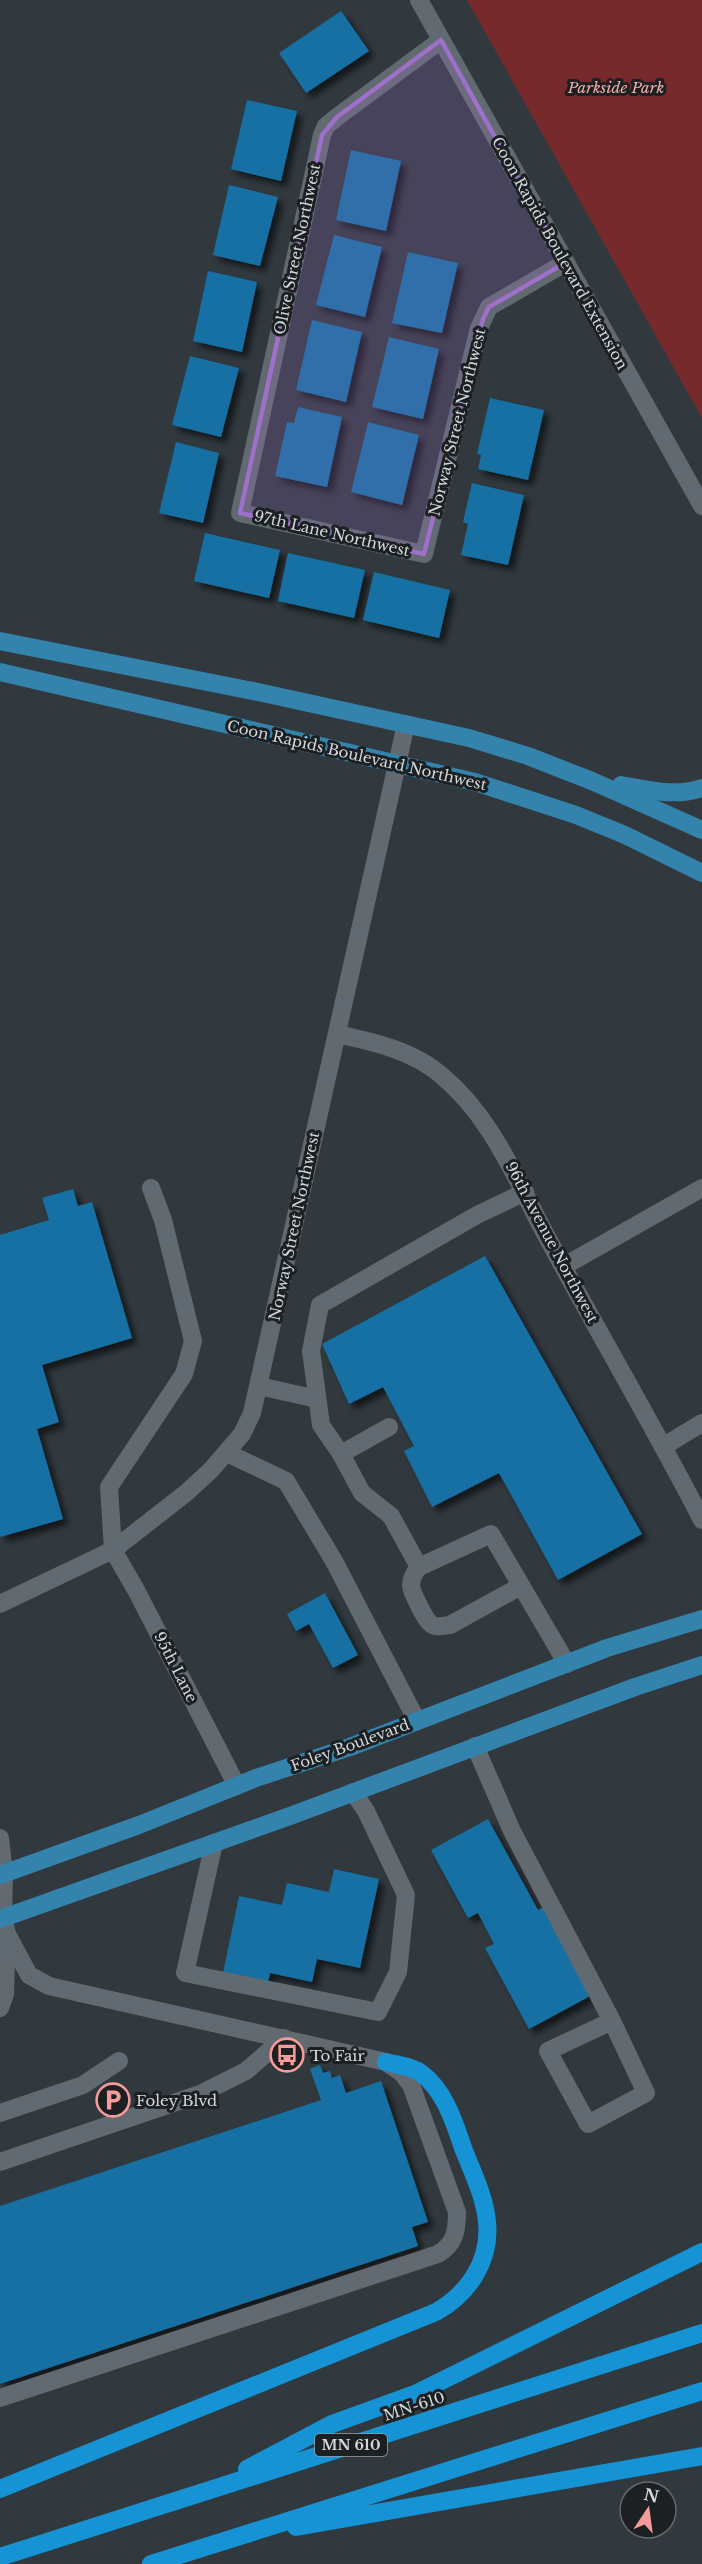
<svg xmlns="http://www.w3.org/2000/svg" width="702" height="2564" font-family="'Libre Baskerville',serif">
<defs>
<filter id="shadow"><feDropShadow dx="5.5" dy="5.5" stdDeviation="3" flood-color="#0009"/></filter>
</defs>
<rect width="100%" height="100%" fill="#31393f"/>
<!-- green -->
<polygon fill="#772a2c" points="467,0 702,0 702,418"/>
<!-- building -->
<g fill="#1370a3" filter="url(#shadow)">
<polygon points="341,11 369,51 306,93 279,53"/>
<polygon points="247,100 297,111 281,181 231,169"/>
<polygon points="351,150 401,161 386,231 336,220"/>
<polygon points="229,185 278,197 260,266 213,255"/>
<polygon points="334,235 382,247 365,317 316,305"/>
<polygon points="408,252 458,263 442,333 392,323"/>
<polygon points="208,271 257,282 242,352 193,341"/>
<polygon points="312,320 362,332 346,402 296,390"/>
<polygon points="389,337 439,349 423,419 372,407"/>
<polygon points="190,356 239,368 221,437 172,425"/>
<polygon points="490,398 544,410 528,480 478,469 481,455 477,454"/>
<polygon points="298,407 342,417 327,487 275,476 287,422 294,423"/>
<polygon points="368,422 419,435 402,505 351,492"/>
<polygon points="176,442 219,453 203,523 159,513"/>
<polygon points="472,483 524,495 508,565 461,555 468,524 463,522"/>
<polygon points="205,533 280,550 269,598 194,581"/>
<polygon points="288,553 365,570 354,618 278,601"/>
<polygon points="374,572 450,590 439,638 363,620"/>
<polygon points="73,1189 78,1206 92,1202 132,1338 42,1365 59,1422 37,1429 63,1519 0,1537 0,1235 49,1220 42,1198"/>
<polygon points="485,1256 642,1534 558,1580 499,1473 432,1507 404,1451 414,1446 383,1387 349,1404 322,1344"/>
<polygon points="325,1593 358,1655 333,1668 309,1624 296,1631 287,1614"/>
<polygon points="488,1819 538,1910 544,1907 592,1995 529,2029 485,1948 494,1944 478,1913 468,1918 431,1850"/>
<polygon points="334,1869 379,1879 360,1968 317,1959 312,1982 270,1973 268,1983 223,1973 239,1896 282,1905 287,1883 329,1892"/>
<polygon points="320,2065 323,2073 330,2071 332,2078 340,2075 346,2093 381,2081 428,2222 412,2227 418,2246 0,2384 0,2206 321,2100 310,2069"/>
</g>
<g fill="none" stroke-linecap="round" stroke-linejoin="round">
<!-- minor -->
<g stroke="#616a70" stroke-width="18">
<polyline points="419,0 702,506"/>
<polyline points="441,40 337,117 326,126 322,135 240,513 424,554 479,328 489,307 565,263"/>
<path d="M337,1034C373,1042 412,1050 441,1075C493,1118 516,1180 547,1237C598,1332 653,1425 702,1520"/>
<polyline points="151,1188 163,1220 193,1341 184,1374 109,1487 113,1550 136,1590 237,1786"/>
<polyline points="525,1192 477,1215 320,1305 311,1351 321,1425 341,1454 362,1493 391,1516 419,1567 491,1534 567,1664"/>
<polyline points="564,1266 702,1188"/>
<polyline points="259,1386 317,1399"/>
<polyline points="664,1446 702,1423"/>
<polyline points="227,1453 286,1481 334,1561 417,1721"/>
<polyline points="341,1454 389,1427"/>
<path d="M419,1567C415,1572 411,1578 411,1585C411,1591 425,1620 431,1624C436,1628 443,1626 450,1625L521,1586"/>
<polyline points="0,1604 113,1550 186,1493 211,1470 242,1434 252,1413 406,724"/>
<polyline points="475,1746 512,1831 612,2021 548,2051 588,2124 646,2093 612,2021"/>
<path d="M0,1838L4,1874L3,1918L7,1934L29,1975L49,1986L386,2062L402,2073L411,2085L457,2212C457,2231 455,2244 438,2254L0,2398"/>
<polyline points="214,1843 185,1973 378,2012 398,1972 406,1895 366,1811 353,1792"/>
<polyline points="0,2008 5,1994 7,1936"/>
<polyline points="0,2113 83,2085 119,2061"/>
<polyline points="0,2162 200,2094 246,2071 284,2038"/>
</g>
<!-- major -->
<g stroke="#3383ad" stroke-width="18">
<polyline points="0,641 258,692 469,738 528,756 592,781 702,830"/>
<polyline points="0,672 475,782 576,815 625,835 702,873"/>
<path d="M621,785C650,790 674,797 702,788"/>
<polyline points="0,1875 139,1825 256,1778 350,1747 607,1648 702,1619"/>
<polyline points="0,1919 290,1816 635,1687 702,1665"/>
</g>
<!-- highway -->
<g stroke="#1593d5" stroke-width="18">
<polyline points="247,2469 332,2424 415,2394 702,2252"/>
<path d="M0,2489L436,2312C468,2294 491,2261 487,2222C485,2197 472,2171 463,2148C454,2121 444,2090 421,2073C412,2066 396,2065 386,2062"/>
<polyline points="296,2527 702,2456"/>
<polyline points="0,2557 702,2333"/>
<polyline points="151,2564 702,2391"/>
</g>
</g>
<!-- marked area -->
<path fill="#9e70ca" fill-opacity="0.2" stroke="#9e70ca" stroke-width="4.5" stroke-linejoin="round" d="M441,40L565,263L489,307L483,319L424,554L240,513L322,135L337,117Z"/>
<!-- icons -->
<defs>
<g id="bus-ring" transform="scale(1.725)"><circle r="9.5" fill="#1c2022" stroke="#f59b99" stroke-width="1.5"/><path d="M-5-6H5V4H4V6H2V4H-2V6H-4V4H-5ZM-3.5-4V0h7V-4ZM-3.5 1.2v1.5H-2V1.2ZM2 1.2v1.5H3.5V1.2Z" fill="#f59b99"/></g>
<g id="parking-ring" transform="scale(1.725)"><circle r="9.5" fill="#1c2022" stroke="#f59b99" stroke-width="1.5"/><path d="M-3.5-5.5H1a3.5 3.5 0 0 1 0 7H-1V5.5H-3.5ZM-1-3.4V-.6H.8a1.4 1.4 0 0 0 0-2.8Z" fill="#f59b99"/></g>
</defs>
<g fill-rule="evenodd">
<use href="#bus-ring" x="287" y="2055"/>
<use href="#parking-ring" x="113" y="2100"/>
</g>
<g text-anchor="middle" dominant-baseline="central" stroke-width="6" stroke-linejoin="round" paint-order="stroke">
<!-- shield labels -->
<rect fill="#1c2022" stroke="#9ba0a4" stroke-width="1.5" x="315" y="2434" width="72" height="22" rx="4.5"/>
<g font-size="14" font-weight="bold" fill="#d2d7db">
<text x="351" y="2445">MN 610</text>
</g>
<!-- park labels -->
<g font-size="15" font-style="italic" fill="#f5adaa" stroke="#1c2022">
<text x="616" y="87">Parkside Park</text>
</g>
<!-- street labels -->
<g font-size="15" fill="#d2d7db" stroke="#1c2022">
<text transform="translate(297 249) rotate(-78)">Olive Street Northwest</text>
<text transform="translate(560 253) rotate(61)">Coon Rapids Boulevard Extension</text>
<text transform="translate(457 422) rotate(-76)">Norway Street Northwest</text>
<text transform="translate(332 533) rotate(13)">97th Lane Northwest</text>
<text transform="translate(357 755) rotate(13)">Coon Rapids Boulevard Northwest</text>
<text transform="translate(294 1226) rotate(-78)">Norway Street Northwest</text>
<text transform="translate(552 1242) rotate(62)">96th Avenue Northwest</text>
<text transform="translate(176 1667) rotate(63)">95th Lane</text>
<text transform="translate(350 1745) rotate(-20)">Foley Boulevard</text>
<text transform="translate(414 2406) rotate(-18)">MN-610</text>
</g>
<!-- poi labels -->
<g font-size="15" fill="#d2d7db" stroke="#1c2022" text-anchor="start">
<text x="310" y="2055">To Fair</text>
<text x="136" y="2100">Foley Blvd</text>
</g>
</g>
<!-- north arrow -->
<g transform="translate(648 2510) rotate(13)"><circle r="28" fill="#1c2022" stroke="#65696c" stroke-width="1.5"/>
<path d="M0-4.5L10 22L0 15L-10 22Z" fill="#f59b99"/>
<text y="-9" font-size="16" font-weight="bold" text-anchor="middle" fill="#d2d7db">N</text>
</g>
</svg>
